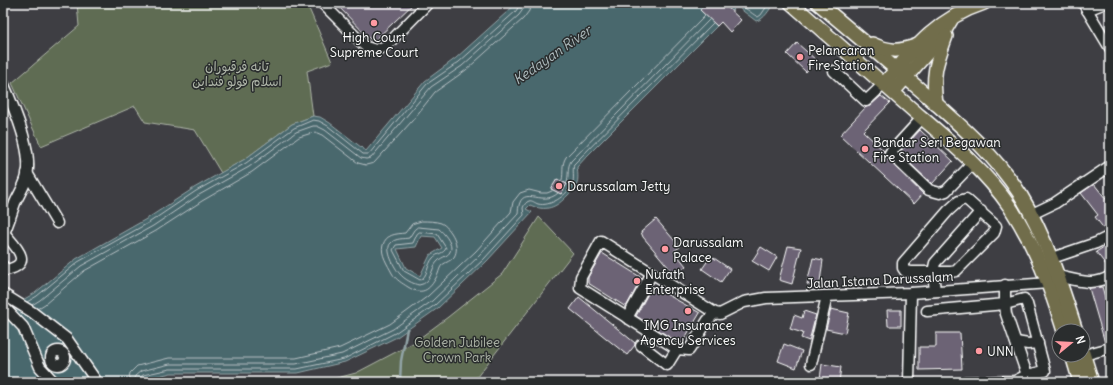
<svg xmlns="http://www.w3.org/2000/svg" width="1113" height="385" font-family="Delius,'Playpen Sans Arabic',sans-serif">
<rect width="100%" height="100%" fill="#3e3e43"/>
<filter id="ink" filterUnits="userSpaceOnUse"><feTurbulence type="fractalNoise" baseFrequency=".025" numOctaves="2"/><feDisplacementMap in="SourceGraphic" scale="8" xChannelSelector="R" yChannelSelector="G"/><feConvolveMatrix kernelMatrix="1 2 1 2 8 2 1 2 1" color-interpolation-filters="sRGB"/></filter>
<g filter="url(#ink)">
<!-- green -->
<g fill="#5f6c53" stroke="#afb6a9">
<polygon points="77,3 305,3 310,11 332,62 307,71 313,116 292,124 245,159 221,173 195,130 145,122 135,106 41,146 12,83 79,26"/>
<polygon points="539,217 573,253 473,382 322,382 356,373 413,343 448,317 502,274"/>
</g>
<!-- water -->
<path fill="#4a676d" stroke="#92a4a7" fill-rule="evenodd" d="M517,3H774C769,10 765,19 756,21L739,8H735L587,156L577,167C578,174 579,182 575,188C573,191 570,193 568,195C556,208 546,212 530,205L526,209L532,212L487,261L438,308L397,337L345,362L298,373H171L145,379L141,382H3V306L19,302L35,293L76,259L148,218L194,188L245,159L292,124L313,116L320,117L330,123L366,151L425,81L456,58ZM421,236L435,237L442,248L430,255L420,276L406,268L397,249L416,247Z"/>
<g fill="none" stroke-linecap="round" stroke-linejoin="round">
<!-- shore -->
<g stroke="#b7c2c5" stroke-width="1">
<path d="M730,8C740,0 748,12 758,17L761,15L769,3"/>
<path d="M562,180C564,172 561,165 566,157L705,16"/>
<path d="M567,183C569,175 567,167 571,161L709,20"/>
<path d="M422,221C428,221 435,221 441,223C451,228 461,246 454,257C451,261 446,262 442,265C440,267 439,271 438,274C431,288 424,297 408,287C402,283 396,280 392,273C388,265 380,254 383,245C386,234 396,234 405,233L412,224Z"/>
<path d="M418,227L439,229C444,233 451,242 451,248C450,257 442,256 438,261C430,268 433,283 419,285C413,284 404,279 400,274C395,269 384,249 391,243C395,238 404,239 409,238L414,230Z"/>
<path d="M420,232L437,234L446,248C444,254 437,253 433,258C427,264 428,277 420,280L404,271L393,250L396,245L413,243L417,234Z"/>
<polyline points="27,302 37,296 78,262 150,222 196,191 246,163 294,128 313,120 319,121 328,126 363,154 369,154 427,84 459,62 516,11 519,6 520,3"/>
<polyline points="32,305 40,300 81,266 153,226 199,195 249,167 296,132 313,126 317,126 325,130 361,158 366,159 371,158 431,87 462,66 519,15 524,8 525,3"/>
<polyline points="37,309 45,304 84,271 156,231 202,201 252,172 299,137 315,132 322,135 358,163 366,165 374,163 412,121 435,92 466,70 523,19 529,11 531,3"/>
<polyline points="128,382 130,373 137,366 169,358 296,358 340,348 390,324 428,296 476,251 511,212 513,202 520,193 529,190 541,193 547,193 552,191"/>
<path d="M134,382L135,376L141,371L170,364H296L342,354L393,329L432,301L480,255L518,214C519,180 542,209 558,193"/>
<path d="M139,382V378L143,375L170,369H297L344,359L395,333L435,305L484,259L524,215L523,208C524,205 526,202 529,201C532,200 535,203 538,204C550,207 566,196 572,185C575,178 572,171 574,164L713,23"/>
</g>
<!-- stream -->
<polyline stroke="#92a4a7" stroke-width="2.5" points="400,382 401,361 407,329"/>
</g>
<!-- building -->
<g fill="#6c6475" stroke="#fff">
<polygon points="335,3 414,3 373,42"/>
<polygon points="706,3 723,3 741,20 730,32 721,22 717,26 700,10"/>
<polygon points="797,43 816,60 806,72 787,54"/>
<polygon points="881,96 890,103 863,131 884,151 884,154 886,158 923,194 914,204 840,135 866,107 870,106"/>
<polygon points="920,130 953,161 932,184 899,153"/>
<polygon points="557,179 567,184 561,194 551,189"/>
<polygon points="1094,184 1110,204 1110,226 1105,230 1095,217 1098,215 1081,193"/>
<polygon points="656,219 680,247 674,251 686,266 675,275 643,237 641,232"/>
<polygon points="1107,245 1110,248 1110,270 1096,252"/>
<polygon points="788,246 801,248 792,284 779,280"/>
<polygon points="761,247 777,257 769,271 752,261"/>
<polygon points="602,253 642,278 626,307 588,283 588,277"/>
<polygon points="711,256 730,269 721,282 702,269"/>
<polygon points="813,258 823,260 819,289 807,284"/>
<polygon points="652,286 700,313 682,343 679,343 636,316"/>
<polygon points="1102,287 1110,314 1110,342 1105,343 1089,288"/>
<polygon points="579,297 635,343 635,345 627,355 570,309"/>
<polygon points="831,309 849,313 845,333 826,329"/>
<polygon points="887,310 901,310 901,326 888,326"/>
<polygon points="804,311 816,315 809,341 801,338 803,333 790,329 794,315 802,318"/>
<polygon points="936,333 960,333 962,369 919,370 919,347 936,347"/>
<polygon points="784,344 802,351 796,368 778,361"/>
<polygon points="822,364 841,367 839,382 820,379"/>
</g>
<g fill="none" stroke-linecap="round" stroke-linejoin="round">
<!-- minor casing -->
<g stroke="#fff" stroke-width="13">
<g id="minor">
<polyline points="322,3 366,47 376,50 386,46 428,3"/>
<polyline points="1083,3 1110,48"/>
<polyline points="1087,10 1105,3"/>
<polyline points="834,71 866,101 884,84"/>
<path d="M3,83C13,105 30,146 28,169C28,181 20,192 15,203C11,214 8,225 3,235"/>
<polyline points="922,118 890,153 929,190 940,193 946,191 972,164"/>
<polyline points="27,173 57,223"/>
<polygon points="966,199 996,226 994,233 956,271 951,272 910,272 905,271 903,268 903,263 948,211 959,201"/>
<polyline points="1032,214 1055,203 1110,166"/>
<polyline points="1052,258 1096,243 1110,236"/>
<path d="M3,266L6,270C35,264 15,246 4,233"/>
<path d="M1058,276C1076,280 1094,287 1110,276"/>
<polyline points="935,291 933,272 935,263 981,211"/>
<polyline points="3,294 32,312 67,339 97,382"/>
<polyline points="3,306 23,327 40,367 54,382"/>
<polyline points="927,311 1005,304 1005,285"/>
<polyline points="715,313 708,320 689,350 677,349 580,288 581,277 601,241 715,313 720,314 744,302 766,298 911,293 1049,283"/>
<polyline points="627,318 652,273"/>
<polyline points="1016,342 1028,344 1038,343"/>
<polyline points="641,345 667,365 677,349"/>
<circle cx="58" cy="358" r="7"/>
<polyline points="1084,355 1110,348"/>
<polyline points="811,364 827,296"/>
<polyline points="909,382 911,293"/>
<polyline points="965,382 1015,381 1027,375 1045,371 1027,304 1024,299 1005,304 1006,314 1027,375"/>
</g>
</g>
<!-- major casing -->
<g stroke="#fff" stroke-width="16">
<g id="major">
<path d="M791,3C832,39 873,75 914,111C948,140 985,170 1010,207C1036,247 1050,286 1064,331"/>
<path d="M818,3C854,33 889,63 924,93C959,124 995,155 1020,194C1046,237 1061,284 1076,331"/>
<path d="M872,44C889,52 899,52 918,45"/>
<path d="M884,84C914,48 938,18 984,3"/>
<polyline points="893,92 941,37 951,20"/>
<path d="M936,104C932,74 936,64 946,36"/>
<polyline points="1083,353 1092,382"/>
<polyline points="1072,355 1080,382"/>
</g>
</g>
<!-- minor -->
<use href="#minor" stroke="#2a2d2e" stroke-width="10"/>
<!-- major -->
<use href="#major" stroke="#716d4b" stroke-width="13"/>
</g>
</g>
<!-- markers -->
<g fill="#ff9aa2" stroke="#2a2d2e" stroke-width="1.5">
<circle cx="374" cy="23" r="4"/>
<circle cx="800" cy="57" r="4"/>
<circle cx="865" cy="149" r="4"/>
<circle cx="559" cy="186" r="4"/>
<circle cx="665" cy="249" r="4"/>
<circle cx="637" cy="281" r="4"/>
<circle cx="688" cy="311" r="4"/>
<circle cx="979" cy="351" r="4"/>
</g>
<g text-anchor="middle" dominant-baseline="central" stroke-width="3" stroke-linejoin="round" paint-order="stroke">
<!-- poi labels -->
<g font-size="13" fill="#fff" stroke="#2a2d2e" text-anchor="start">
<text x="374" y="37" text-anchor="middle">High Court<tspan x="374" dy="15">Supreme Court</tspan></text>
<text x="808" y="50">Pelancaran<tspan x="808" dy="15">Fire Station</tspan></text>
<text x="873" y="142">Bandar Seri Begawan<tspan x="873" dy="15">Fire Station</tspan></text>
<text x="567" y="186">Darussalam Jetty</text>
<text x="673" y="242">Darussalam<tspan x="673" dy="15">Palace</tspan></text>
<text x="645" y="274">Nufath<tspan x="645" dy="15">Enterprise</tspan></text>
<text x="688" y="325" text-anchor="middle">IMG Insurance<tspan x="688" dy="15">Agency Services</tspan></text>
<text x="987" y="351">UNN</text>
</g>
<!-- park labels -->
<g font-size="13" fill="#afb6a9" stroke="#2a2d2e">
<text x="237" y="66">تانه فرقبوران<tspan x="237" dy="15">اسلام فولو فنداين</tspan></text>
<text x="457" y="342">Golden Jubilee<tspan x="457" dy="15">Crown Park</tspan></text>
</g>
<!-- street labels -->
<g font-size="13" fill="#fff" stroke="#2a2d2e">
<text transform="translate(880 280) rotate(-3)">Jalan Istana Darussalam</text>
</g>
<!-- water labels -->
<g font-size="14" font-style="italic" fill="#aebbbd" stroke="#2a2d2e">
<text transform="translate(552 55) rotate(-35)">Kedayan River</text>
</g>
</g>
<!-- margin -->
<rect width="1113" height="385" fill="none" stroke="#2a2d2e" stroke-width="16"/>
<rect x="8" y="8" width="1097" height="369" fill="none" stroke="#fff" stroke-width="1.5" filter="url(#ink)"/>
<!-- north arrow -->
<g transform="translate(1071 343) rotate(72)"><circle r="19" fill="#2a2d2e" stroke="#7f8182"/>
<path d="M0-3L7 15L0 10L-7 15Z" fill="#ff9aa2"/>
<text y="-6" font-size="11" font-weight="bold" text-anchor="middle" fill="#ffffff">N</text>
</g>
</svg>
